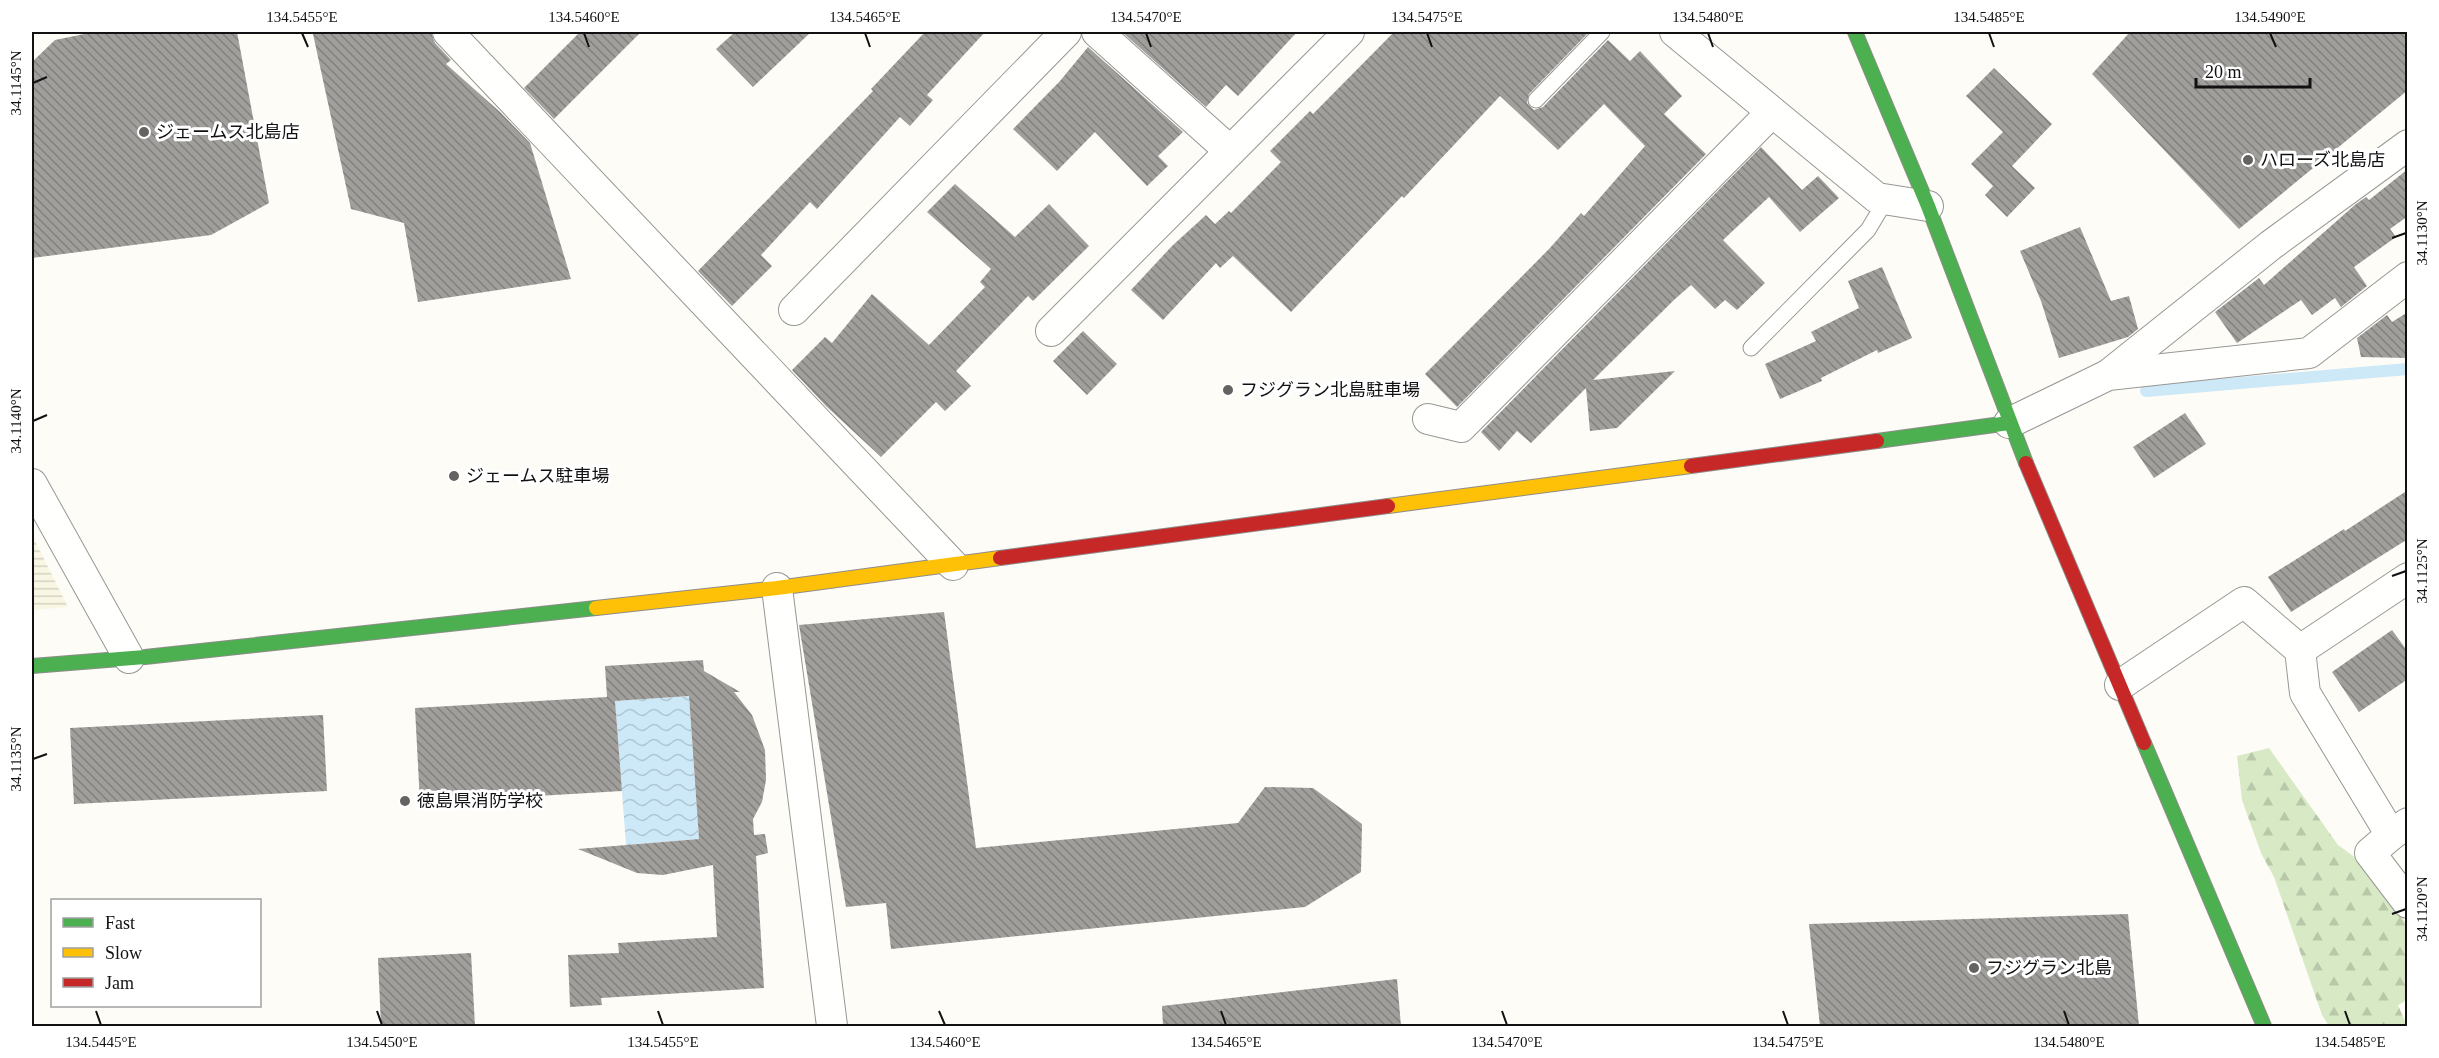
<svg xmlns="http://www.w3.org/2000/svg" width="2439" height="1058" font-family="'Times New Roman','Noto Sans JP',serif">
<defs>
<pattern id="farmland-rules" width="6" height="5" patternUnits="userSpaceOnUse" patternTransform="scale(1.5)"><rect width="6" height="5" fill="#f9f7e4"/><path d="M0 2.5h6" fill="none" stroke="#d4d3c3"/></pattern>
<pattern id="forest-firs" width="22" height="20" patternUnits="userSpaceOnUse" patternTransform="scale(1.5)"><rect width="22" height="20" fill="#d8eac5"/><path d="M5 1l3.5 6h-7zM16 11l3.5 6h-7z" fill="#b8c8a8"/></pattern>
<pattern id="water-waves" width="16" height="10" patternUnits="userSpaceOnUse" patternTransform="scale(1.5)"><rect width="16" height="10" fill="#cde8f7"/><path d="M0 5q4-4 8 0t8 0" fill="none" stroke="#afc6d3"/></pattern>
<pattern id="building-back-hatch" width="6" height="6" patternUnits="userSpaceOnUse" patternTransform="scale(1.5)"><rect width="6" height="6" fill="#a19f9c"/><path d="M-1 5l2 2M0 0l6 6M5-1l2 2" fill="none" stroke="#82807e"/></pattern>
</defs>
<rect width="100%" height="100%" fill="#fdfcf7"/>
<!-- farmland -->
<polygon fill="url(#farmland-rules)" points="32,535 68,607 32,610"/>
<!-- forest -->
<polygon fill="url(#forest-firs)" points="2269,748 2338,845 2360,861 2392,906 2407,924 2407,1000 2398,1005 2407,1026 2329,1026 2322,1015 2274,877 2261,853 2242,800 2237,756"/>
<!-- water -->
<polygon fill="url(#water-waves)" points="689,696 699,839 626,845 615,701"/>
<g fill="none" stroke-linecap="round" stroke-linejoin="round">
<!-- stream -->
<polyline stroke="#cde8f7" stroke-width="12" points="2146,391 2408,369"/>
</g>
<!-- building -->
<g fill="url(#building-back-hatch)">
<polygon points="94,32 237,32 269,203 211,235 32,258 32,62 55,40"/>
<polygon points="335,32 431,32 435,43 451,60 446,64 500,112 530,143 571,279 418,302 404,223 351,209 313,34"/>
<polygon points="580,32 641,32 554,119 524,88"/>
<polygon points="735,32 811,32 753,87 716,49"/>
<polygon points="925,32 985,32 927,95 933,100 910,126 900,117 817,209 810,202 761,255 772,266 732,306 698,271 873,91 871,89"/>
<polygon points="1122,32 1297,32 1238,96 1226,85 1206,107"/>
<polygon points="1394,32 1589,32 1529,94 1527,103 1534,110 1543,107 1608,40 1630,61 1640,51 1682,96 1664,114 1706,154 1457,407 1425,374 1549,249 1581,213 1584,216 1645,146 1604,104 1558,150 1500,96 1404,198 1402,196 1291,312 1233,256 1220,268 1216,263 1163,320 1131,290 1172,246 1206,215 1215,224 1229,211 1231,213 1281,162 1270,151 1310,111 1313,114"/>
<polygon points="2130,32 2408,32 2408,90 2239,229 2092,74"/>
<polygon points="1088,47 1183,132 1158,156 1168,166 1147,186 1095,132 1057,171 1013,129 1060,81"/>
<polygon points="1994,68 2052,124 2012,166 2035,188 2007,217 1985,195 2002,176 1993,186 1971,164 2003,132 1966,96"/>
<polygon points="1761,147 1802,190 1818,176 1839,198 1800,232 1769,197 1723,240 1765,283 1737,310 1725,300 1715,309 1691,285 1675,299 1593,380 1675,371 1617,428 1590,431 1586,388 1531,443 1517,431 1499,451 1481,432"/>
<polygon points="2408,169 2408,216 2390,229 2396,237 2354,267 2367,286 2341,307 2335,298 2312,315 2301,300 2237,343 2215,312 2259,278 2264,285 2356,204 2366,197 2369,200"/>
<polygon points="955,184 1015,237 1049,204 1089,246 1033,301 1028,296 956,371 971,386 945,411 936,402 881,457 826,406 792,370 825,337 832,343 872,294 929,345 985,287 980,282 991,269 927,212"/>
<polygon points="2080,227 2111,301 2129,296 2138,329 2128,337 2059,358 2041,301 2020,251"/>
<polygon points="1882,267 1912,338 1878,353 1877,350 1821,378 1822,381 1780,399 1765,364 1816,341 1811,332 1859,308 1848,281"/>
<polygon points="2408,312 2408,358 2361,357 2357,338 2387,315 2392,322"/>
<polygon points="1083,331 1117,364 1087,395 1053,361"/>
<polygon points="2185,413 2206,444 2154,478 2133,447"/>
<polygon points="2408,490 2408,539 2291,612 2268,577 2344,529 2345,531"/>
<polygon points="944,612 976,848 1238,823 1265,787 1313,788 1362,824 1361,872 1305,907 891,949 886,903 846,907 799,625"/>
<polygon points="2392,630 2408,652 2408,679 2359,712 2332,672"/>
<polygon points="703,660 704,671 740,692 734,692 752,715 765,750 766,780 762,802 753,819 754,835 765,834 768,853 756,856 764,988 601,998 602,1005 570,1007 568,955 619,953 618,943 717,937 713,865 663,875 637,873 578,849 699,839 689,696 615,701 622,791 420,803 415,708 607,697 605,666"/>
<polygon points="323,715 327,791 74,804 70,728"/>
<polygon points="2128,914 2139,1026 1820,1026 1809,924"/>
<polygon points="471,953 475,1026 381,1026 378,958"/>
<polygon points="1397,979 1401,1026 1163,1026 1162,1006"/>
</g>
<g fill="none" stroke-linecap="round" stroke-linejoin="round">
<!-- lane casing -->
<g stroke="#979795" stroke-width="17">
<g id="lane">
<polyline points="1536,100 1602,32"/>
<polyline points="1751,348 1868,230 1886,200"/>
</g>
</g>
<!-- street casing -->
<g stroke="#979795" stroke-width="32">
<g id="street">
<polyline points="448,32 953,565"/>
<polyline points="1097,32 1230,151"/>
<polyline points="1675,32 1877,198 1928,206"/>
<polyline points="794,310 1066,32"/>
<polyline points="1051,331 1349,32"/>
<polyline points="2108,375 2271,245 2408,145"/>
<polyline points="1428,419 1461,427 1772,112"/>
<polyline points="2009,423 2108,375 2309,353 2408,277"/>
<polyline points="32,484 129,658"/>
<polyline points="777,588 832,1026"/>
<polyline points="2300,650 2408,578"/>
<polyline points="2120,685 2244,602 2300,650 2305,693 2391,835 2408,823"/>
<polyline points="2391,835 2370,853 2408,903"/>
</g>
</g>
<!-- fast casing -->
<g stroke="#8e8d8b" stroke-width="16">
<g id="fast">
<polyline points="1855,32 1928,206 2026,463"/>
<polyline points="1877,441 2009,423"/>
<polyline points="32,666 145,657 596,608"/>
<polyline points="2144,743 2264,1026"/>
</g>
</g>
<!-- slow casing -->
<g stroke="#8e8d8b" stroke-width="16">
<g id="slow">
<polyline points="1388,506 1691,466"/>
<polyline points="596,608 777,588 1000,558"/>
</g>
</g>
<!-- jam casing -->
<g stroke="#8e8d8b" stroke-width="16">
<g id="jam">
<polyline points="2026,463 2144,743"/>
<polyline points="1691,466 1877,441"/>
<polyline points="1000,558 1388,506"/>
</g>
</g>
<!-- lane -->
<use href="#lane" stroke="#fffffe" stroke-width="15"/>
<!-- street -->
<use href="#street" stroke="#fffffe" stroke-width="30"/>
<!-- fast -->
<use href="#fast" stroke="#4caf50" stroke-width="14"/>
<!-- slow -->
<use href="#slow" stroke="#ffc107" stroke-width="14"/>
<!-- jam -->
<use href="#jam" stroke="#c62828" stroke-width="14"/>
</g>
<!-- ticks -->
<path fill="none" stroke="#111" stroke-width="2" d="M302,33L308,47M584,33L589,47M865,33L870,47M1146,33L1151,47M1427,33L1432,47M1708,33L1713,47M1989,33L1994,47M2270,33L2276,47M33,83L47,77M2392,238L2406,233M33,421L47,415M2392,576L2406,571M33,759L47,754M2392,914L2406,909M96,1011L101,1025M377,1011L382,1025M658,1011L663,1025M939,1011L945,1025M1221,1011L1226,1025M1502,1011L1507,1025M1783,1011L1788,1025M2064,1011L2069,1025M2345,1011L2350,1025"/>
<!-- markers -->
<g fill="#646362" stroke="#fff" stroke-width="2">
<circle cx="144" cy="132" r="6"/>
<circle cx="2248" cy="160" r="6"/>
<circle cx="1228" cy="390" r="6"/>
<circle cx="454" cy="476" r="6"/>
<circle cx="405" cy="801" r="6"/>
<circle cx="1974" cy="968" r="6"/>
</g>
<g text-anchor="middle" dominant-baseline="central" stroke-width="6" stroke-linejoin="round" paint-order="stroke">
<!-- poi labels -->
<g font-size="18" fill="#111" stroke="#fff" text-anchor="start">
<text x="156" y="132">ジェームス北島店</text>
<text x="2260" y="160">ハローズ北島店</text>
<text x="1240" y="390">フジグラン北島駐車場</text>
<text x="466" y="476">ジェームス駐車場</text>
<text x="417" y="801">徳島県消防学校</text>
<text x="1986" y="968">フジグラン北島</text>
</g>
</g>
<!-- border -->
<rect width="2439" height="1058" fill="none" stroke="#ffffff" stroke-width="66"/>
<!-- legend -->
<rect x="51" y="899" width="210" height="108" fill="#ffffff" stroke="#a0a0a0" stroke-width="1.5"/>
<rect x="63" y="918" width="30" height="9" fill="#4caf50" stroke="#a0a0a0" stroke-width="1.5"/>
<text x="105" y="929" font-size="18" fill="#111111">Fast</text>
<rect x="63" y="948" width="30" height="9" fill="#ffc107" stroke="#a0a0a0" stroke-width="1.5"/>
<text x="105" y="959" font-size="18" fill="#111111">Slow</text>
<rect x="63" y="978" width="30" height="9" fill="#c62828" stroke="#a0a0a0" stroke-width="1.5"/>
<text x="105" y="989" font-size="18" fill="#111111">Jam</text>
<!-- scale -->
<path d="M2196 78v9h114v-9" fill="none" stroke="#111111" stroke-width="3"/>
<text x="2205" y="78" font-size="18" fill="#111111" stroke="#ffffff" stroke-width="4.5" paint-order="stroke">20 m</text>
<rect x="33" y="33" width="2373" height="992" fill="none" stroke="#111" stroke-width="2"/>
<g font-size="15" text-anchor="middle" fill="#111">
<text x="302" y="22">134.5455°E</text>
<text x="584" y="22">134.5460°E</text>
<text x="865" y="22">134.5465°E</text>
<text x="1146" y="22">134.5470°E</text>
<text x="1427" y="22">134.5475°E</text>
<text x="1708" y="22">134.5480°E</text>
<text x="1989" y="22">134.5485°E</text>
<text x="2270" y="22">134.5490°E</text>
<text transform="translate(16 83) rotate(-90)" y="5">34.1145°N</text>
<text transform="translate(2422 233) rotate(-90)" y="5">34.1130°N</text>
<text transform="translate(16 421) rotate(-90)" y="5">34.1140°N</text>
<text transform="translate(2422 571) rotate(-90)" y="5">34.1125°N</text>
<text transform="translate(16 759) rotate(-90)" y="5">34.1135°N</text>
<text transform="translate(2422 909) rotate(-90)" y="5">34.1120°N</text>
<text x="101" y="1047">134.5445°E</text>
<text x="382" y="1047">134.5450°E</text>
<text x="663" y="1047">134.5455°E</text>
<text x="945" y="1047">134.5460°E</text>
<text x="1226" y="1047">134.5465°E</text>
<text x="1507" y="1047">134.5470°E</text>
<text x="1788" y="1047">134.5475°E</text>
<text x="2069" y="1047">134.5480°E</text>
<text x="2350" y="1047">134.5485°E</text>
</g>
</svg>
